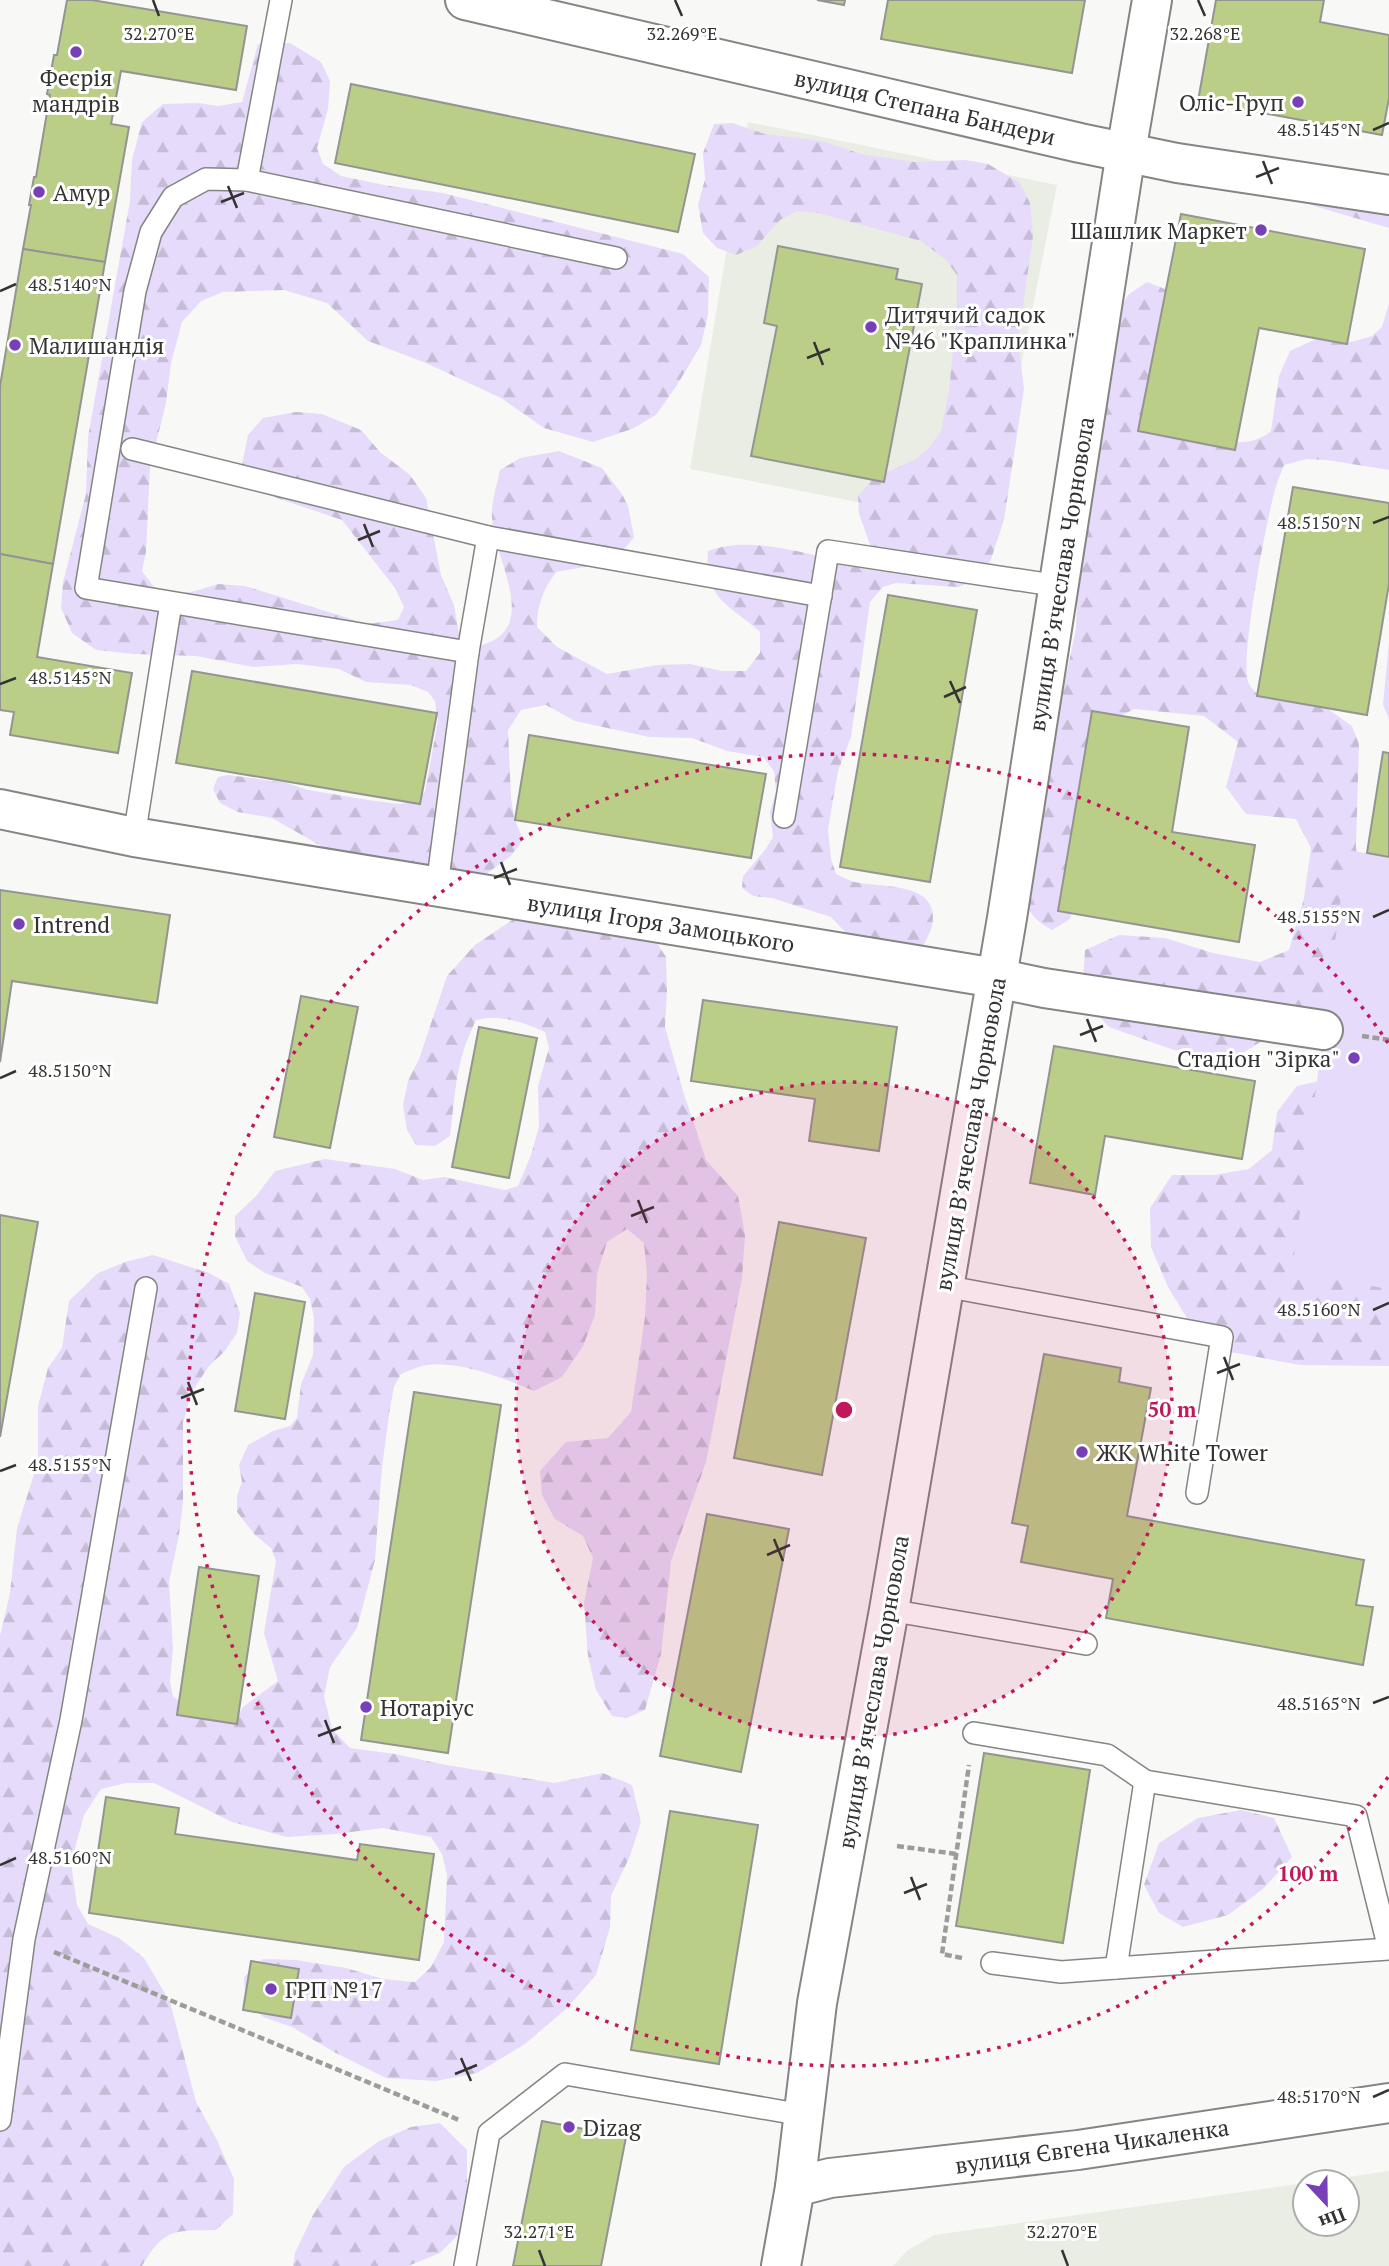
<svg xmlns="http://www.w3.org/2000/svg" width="1389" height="2266" font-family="'PT Serif',serif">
<defs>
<pattern id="forest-firs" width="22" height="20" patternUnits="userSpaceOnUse" patternTransform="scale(1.75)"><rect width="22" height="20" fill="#e6dbfa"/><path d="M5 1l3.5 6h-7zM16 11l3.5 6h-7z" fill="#c6bcd7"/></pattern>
</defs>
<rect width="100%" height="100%" fill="#f8f9f6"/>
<!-- built -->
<g fill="#eaede3">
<polygon points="748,122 1057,185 989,528 690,469"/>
<polygon points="1389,2171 1389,2266 893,2266 908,2250 934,2235 1305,2183 1305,2224 1347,2224 1347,2182 1313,2182"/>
</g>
<!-- forest -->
<g fill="url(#forest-firs)">
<path d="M290,43L321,62L330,81L328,109L317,148L323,164L341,176L389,186L443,193L683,254L709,277L708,315L701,345L677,385L656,415L632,429L593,442L544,428L501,398L426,363L368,341L327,303L284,290L223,292L201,301L182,322L171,363L166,403L150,467L146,552L142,571L154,587L177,594L195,591L218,584L245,586L367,624L398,620L404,607L395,588L342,520L262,493L242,465L248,435L263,418L296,412L322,414L361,430L380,452L410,475L426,498L441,575L454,605L459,634L475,647C545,632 494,562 492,518C491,502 497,485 500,470L520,458L559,451L602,468L622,494L628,506L634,537C614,566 588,566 556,572C543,590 537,605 537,627L557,647L607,674L657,665L690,664L722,671H746L760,653V632C729,604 704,600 708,551C754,534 811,556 858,565L871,547L859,514L858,496L874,478L916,459L928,449L941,431L949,391L957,309V275L946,260L921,241L818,213L797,211L780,220L757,246L736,255L717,248L703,233L698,205L705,179L703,153L714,124L732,123L765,134L822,141L861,154L914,162L965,160L988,164L1020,183L1030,203L1033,236L1018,341L1024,389L1004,520L991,559L978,580L958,587L896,583L883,587L870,602L851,737L838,771L828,830L831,859L836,874C841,876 846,879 851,881C877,889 942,879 932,926C930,934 924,943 921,951L849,936L831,917L772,898L753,896L742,888L743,876L765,850L773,837L770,812L776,791L774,771L763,757L727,751L692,738L649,737L575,721L546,705L521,710L508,730L511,798L514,817L523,840L511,856L483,876L330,851L272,818L238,812L220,803L213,789L218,777L228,775L287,783L308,790L368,800L399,804L414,802L425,792L438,720L435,701L428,692L411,685L366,682L339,669L297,664L253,667L196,656L133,654L96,650L72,633L61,608L63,582L86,494L88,437L130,201L132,160L142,122L163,104L199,103L218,106L242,102L258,44Z"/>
<polygon points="1389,184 1389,228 1311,205 1308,191"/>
<path d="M1147,282L1165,289L1204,439C1229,441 1251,448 1271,431L1279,376L1290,351L1316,339L1351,342L1372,336L1382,327L1389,303V470L1327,460L1307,459L1284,465C1281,473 1277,482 1275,490C1267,518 1238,665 1249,684C1251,688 1257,693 1260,696L1296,699L1328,709L1352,726L1359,744L1356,847L1369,976L1350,999L1286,1026L1238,1056L1174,1050L1109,1027L1082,998L1085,950L1119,935L1165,938L1213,953L1260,962L1289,950L1304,898L1311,848L1296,819L1246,814L1226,787L1238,742L1204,716L1134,709L1113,720L1070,919L1052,930C1030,917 1027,911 1022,886L1076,629L1078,575L1108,393L1119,311L1128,295Z"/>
<polygon points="1389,641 1389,719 1383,705"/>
<path d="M524,912L645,925L666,957L667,991L665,1027L683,1091L706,1160L738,1196L745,1235L742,1278L706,1462L671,1561L661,1654L645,1710L627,1718L612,1716L596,1690L588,1656L584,1603L593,1558L583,1536L555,1519L542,1495L540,1471L566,1442L608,1438L631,1412L645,1317L647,1274L644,1243L627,1229L607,1242L597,1274L595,1315L583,1346L562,1377L534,1391C506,1379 458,1360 427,1365C419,1366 409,1371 401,1374L394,1387L390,1408L382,1467L375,1560L357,1628L330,1667L324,1696L332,1729L350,1748L395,1754L441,1764L554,1783L603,1773L632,1785L641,1822L630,1856L611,1896L610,1927L596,1975L567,2008L525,2044L477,2073L436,2081L386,2078L334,2052L292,2027L263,2017L245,1996L244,1977L263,1959L296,1960L346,1968L383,1979L415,1982L431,1967L444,1942L447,1875L442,1854L431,1837L383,1828L336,1834L286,1837L232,1822L154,1783H126L101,1789L84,1815L71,1863L77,1905L88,1924L119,1938L144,1958L170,2002L196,2102L217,2140L234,2179L233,2214L216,2230C175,2231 165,2227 142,2266H0V1636L10,1593L17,1528L38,1462V1406L48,1368L62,1348L69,1301L98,1273L125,1262L153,1255L209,1273L229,1284L240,1313L237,1333L224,1352L209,1366L191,1393L183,1423V1502L179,1535L169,1582L173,1648L170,1681L173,1697L189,1706L235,1721L243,1707L278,1681L264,1633L276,1561L271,1548L255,1535L237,1512V1496L242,1482L239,1465L248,1445L273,1431L290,1426L297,1418L301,1384L313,1355L314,1318L310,1299L302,1287L265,1273L247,1261L235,1236V1216L257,1195L275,1171L325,1159L395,1169L423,1180L444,1177L505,1190L518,1186L531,1155L539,1126L538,1086L549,1048L545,1032C523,1022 500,1014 476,1020C455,1063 456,1090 450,1136L435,1146L416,1145L407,1130L403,1105L408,1081L419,1059L447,976L475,945Z"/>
<polygon points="1324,1080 1389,1167 1389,1366 1300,1365 1220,1350 1187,1318 1168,1287 1151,1247 1150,1208 1172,1175 1214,1175 1249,1169 1272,1150 1277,1112 1297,1086"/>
<polygon points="1241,1810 1274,1818 1292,1857 1263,1889 1228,1915 1183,1927 1159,1913 1144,1885 1159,1843 1198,1818"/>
<polygon points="440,2123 467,2150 467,2226 440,2253 408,2266 293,2266 295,2253 313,2215 344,2167 379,2141 411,2127"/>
</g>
<!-- pitch -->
<polygon fill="#e6dbfa" points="1347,850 1389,857 1389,1289 1292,1273"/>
<!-- building -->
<g fill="#bbce88" stroke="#949592" stroke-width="2">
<polygon points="67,0 92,0 247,26 236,90 121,71 111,124 129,127 105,262 23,249 31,205 29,205 34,177 36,177 50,95 47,94 54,55 57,55"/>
<polygon points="817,0 845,0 844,5"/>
<polygon points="888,0 1085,0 1072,73 881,39"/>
<polygon points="1216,0 1324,0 1320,22 1389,35 1389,98 1382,135 1198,101"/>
<polygon points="351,84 695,154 678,232 335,163"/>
<polygon points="1181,214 1365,249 1347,344 1259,328 1235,450 1138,431"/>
<polygon points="778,246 898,269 896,279 922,284 884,482 751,456 777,326 764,323"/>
<polygon points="23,249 105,262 53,564 0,554 0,386"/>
<polygon points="1293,487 1389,503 1389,584 1367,715 1257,696"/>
<polygon points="0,554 53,564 37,657 132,673 118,753 10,735 14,712 0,710"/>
<polygon points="888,595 977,610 930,882 840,867"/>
<polygon points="192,671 437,713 420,804 176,763"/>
<polygon points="1092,711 1189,727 1172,832 1255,845 1239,942 1058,911"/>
<polygon points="529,735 766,774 751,858 515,820"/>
<polygon points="1383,752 1389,753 1389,857 1367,853"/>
<polygon points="0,890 170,915 157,1003 12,981 0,1062"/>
<polygon points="301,996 358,1007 330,1148 274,1137"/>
<polygon points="703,1000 897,1027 879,1151 809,1141 815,1099 691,1081"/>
<polygon points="479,1027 537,1038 509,1178 452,1167"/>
<polygon points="1054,1046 1255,1081 1242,1159 1105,1136 1095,1195 1030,1183"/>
<polygon points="0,1215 38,1222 0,1437"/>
<polygon points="779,1222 866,1238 822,1475 734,1458"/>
<polygon points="255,1293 305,1302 285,1419 235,1411"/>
<polygon points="1044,1354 1121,1368 1119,1382 1151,1388 1127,1516 1364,1560 1356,1605 1373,1607 1363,1665 1106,1618 1113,1579 1021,1562 1028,1526 1012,1523"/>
<polygon points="414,1392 501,1405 448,1753 361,1740"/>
<polygon points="707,1514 789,1529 741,1772 660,1756"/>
<polygon points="199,1567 259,1576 237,1724 177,1715"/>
<polygon points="984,1753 1090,1770 1063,1943 956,1926"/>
<polygon points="106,1797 179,1808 175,1834 357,1860 360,1844 434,1854 419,1960 89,1913"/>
<polygon points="670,1811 758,1825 719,2064 631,2050"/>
<polygon points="251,1961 299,1969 291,2018 243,2010"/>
<polygon points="542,2121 626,2137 601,2266 513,2266"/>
</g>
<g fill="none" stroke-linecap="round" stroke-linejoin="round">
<!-- service casing -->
<g stroke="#858583" stroke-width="24">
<g id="service">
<polyline points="281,0 247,180 206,179 173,197 151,232 135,291 86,588 468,652"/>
<polyline points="247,180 616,258"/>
<polyline points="132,449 488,537"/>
<polyline points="784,817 828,551 1059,586"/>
<polyline points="134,837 171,603"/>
<polyline points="437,886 468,652 488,537 821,596"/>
<polyline points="944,1286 1222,1337 1197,1493"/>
<polyline points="889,1610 1086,1644"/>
<polyline points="974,1733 1107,1755 1145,1781"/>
<polygon points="1145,1781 1356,1816 1389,1949 1116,1968"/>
<polyline points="992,1963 1061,1972 1116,1968"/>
<polyline points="0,2120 24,1939 71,1720 146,1288"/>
<polyline points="465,2266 489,2133 565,2074 803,2115"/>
</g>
</g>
<!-- minor casing -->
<g stroke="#858583" stroke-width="42">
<g id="minor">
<polyline points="465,0 1080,143 1177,163 1389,195"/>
<polyline points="0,809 134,837 996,978 1044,988 1323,1030"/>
</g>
</g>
<!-- tertiary casing -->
<g stroke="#858583" stroke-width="42">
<polyline id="tertiary" points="795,2187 817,2003 889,1610 1007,918 1126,152 1152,0"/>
</g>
<!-- secondary casing -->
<g stroke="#858583" stroke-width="42">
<polyline id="secondary" points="781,2266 795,2187 830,2178 1078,2150 1389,2103"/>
</g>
<!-- path -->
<g stroke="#9c9d9b" stroke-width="4.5" stroke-dasharray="7 3.5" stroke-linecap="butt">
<polyline points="1362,1036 1389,1040"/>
<polyline points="897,1846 956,1854"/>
<polyline points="54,1952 459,2120"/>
<polyline points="962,1958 942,1954 969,1765"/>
</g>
<!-- service -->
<use href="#service" stroke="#fff" stroke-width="21"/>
<!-- minor -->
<use href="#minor" stroke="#fff" stroke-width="38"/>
<!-- tertiary -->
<use href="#tertiary" stroke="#fff" stroke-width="38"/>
<!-- secondary -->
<use href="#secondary" stroke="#fff" stroke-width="38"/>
</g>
<!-- ticks -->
<path fill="none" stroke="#333332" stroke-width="2.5" d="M153,0L159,16M675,0L682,16M1198,0L1205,16M1373,130L1389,123M1263,161L1272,184M1256,177L1279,168M228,186L237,208M221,202L244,193M0,291L16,284M814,342L823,365M807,358L830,349M1373,523L1389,517M364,524L373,547M358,540L380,531M950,681L960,703M0,684L16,678M944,697L966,687M501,862L510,885M494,878L517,869M1373,917L1389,910M1087,1019L1096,1042M1080,1035L1103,1026M0,1078L16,1071M638,1200L647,1223M631,1216L654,1207M1373,1310L1389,1303M1224,1357L1233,1380M1217,1373L1240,1364M188,1382L197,1405M181,1398L204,1389M0,1471L16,1465M774,1539L783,1561M767,1555L790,1545M1373,1703L1389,1697M325,1720L334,1743M318,1736L341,1727M0,1865L16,1858M911,1877L920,1900M904,1893L927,1884M461,2058L471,2081M455,2074L477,2065M1373,2097L1389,2090M539,2250L545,2266M1062,2250L1068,2266"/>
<!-- distance rings -->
<circle cx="844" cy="1410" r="328" fill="#c2185b" fill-opacity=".12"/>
<g fill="none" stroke="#c2185b" stroke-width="3.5" stroke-dasharray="3.5 7">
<circle cx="844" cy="1410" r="328"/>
<path d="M1388 1777A656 656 0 1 1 1388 1043"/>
</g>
<!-- markers -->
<g fill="#7840b6" stroke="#fff" stroke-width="2.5">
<circle cx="76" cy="52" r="7"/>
<circle cx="1298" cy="102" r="7"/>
<circle cx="39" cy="192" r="7"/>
<circle cx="1261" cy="230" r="7"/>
<circle cx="871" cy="327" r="7"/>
<circle cx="15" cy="345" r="7"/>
<circle cx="19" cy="924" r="7"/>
<circle cx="1354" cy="1058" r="7"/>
<circle cx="1082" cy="1452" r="7"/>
<circle cx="366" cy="1707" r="7"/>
<circle cx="271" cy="1989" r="7"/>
<circle cx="569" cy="2127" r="7"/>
</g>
<g text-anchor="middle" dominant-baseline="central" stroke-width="6" stroke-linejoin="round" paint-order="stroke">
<!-- poi labels -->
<g font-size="23" fill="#333332" stroke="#fff" text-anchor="start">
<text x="76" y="77" text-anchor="middle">Феєрія<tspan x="76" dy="26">мандрів</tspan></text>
<text x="1284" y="102" text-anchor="end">Оліс-Груп</text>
<text x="53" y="192">Амур</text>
<text x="1247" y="230" text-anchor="end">Шашлик Маркет</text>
<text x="885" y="314">Дитячий садок<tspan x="885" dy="26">№46 "Краплинка"</tspan></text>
<text x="29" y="345">Малишандія</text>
<text x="33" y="924">Intrend</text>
<text x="1340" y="1058" text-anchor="end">Стадіон "Зірка"</text>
<text x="1096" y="1452">ЖК White Tower</text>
<text x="380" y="1707">Нотаріус</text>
<text x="285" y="1989">ГРП №17</text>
<text x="583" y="2127">Dizag</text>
</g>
<!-- street labels -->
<g font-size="23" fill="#333332" stroke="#fff">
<text transform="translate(925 107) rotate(13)">вулиця Степана Бандери</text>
<text transform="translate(1061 574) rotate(-81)">вулиця Вʼячеслава Чорновола</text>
<text transform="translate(661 923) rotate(9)">вулиця Ігоря Замоцького</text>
<text transform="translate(970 1134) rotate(-80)">вулиця Вʼячеслава Чорновола</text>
<text transform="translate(873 1692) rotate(-80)">вулиця Вʼячеслава Чорновола</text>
<text transform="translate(1092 2146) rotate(-8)">вулиця Євгена Чикаленка</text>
</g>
</g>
<g font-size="18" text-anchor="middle" fill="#333332" stroke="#fff" stroke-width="6" stroke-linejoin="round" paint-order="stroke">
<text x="159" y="40">32.270°E</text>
<text x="682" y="40">32.269°E</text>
<text x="1205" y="40">32.268°E</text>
<text x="1319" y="136">48.5145°N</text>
<text x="70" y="291">48.5140°N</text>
<text x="1319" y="529">48.5150°N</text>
<text x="70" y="684">48.5145°N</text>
<text x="1319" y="923">48.5155°N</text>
<text x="70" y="1077">48.5150°N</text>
<text x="1319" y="1316">48.5160°N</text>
<text x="70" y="1471">48.5155°N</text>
<text x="1319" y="1710">48.5165°N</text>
<text x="70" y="1864">48.5160°N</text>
<text x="1319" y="2103">48.5170°N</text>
<text x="539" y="2238">32.271°E</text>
<text x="1062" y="2238">32.270°E</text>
</g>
<circle cx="844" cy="1410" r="10" fill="#c2185b" stroke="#fff" stroke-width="3.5"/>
<g font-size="21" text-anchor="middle" font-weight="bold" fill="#c2185b" stroke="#fff" stroke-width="6" stroke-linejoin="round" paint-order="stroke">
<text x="1172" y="1417">50 m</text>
<text x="1308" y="1881">100 m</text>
</g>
<!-- north arrow -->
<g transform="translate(1326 2203) rotate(158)"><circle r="33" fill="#ffffff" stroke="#adadad" stroke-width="2"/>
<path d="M0-5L12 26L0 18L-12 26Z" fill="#7840b6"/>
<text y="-10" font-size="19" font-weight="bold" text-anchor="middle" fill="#333332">Пн</text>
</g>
</svg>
